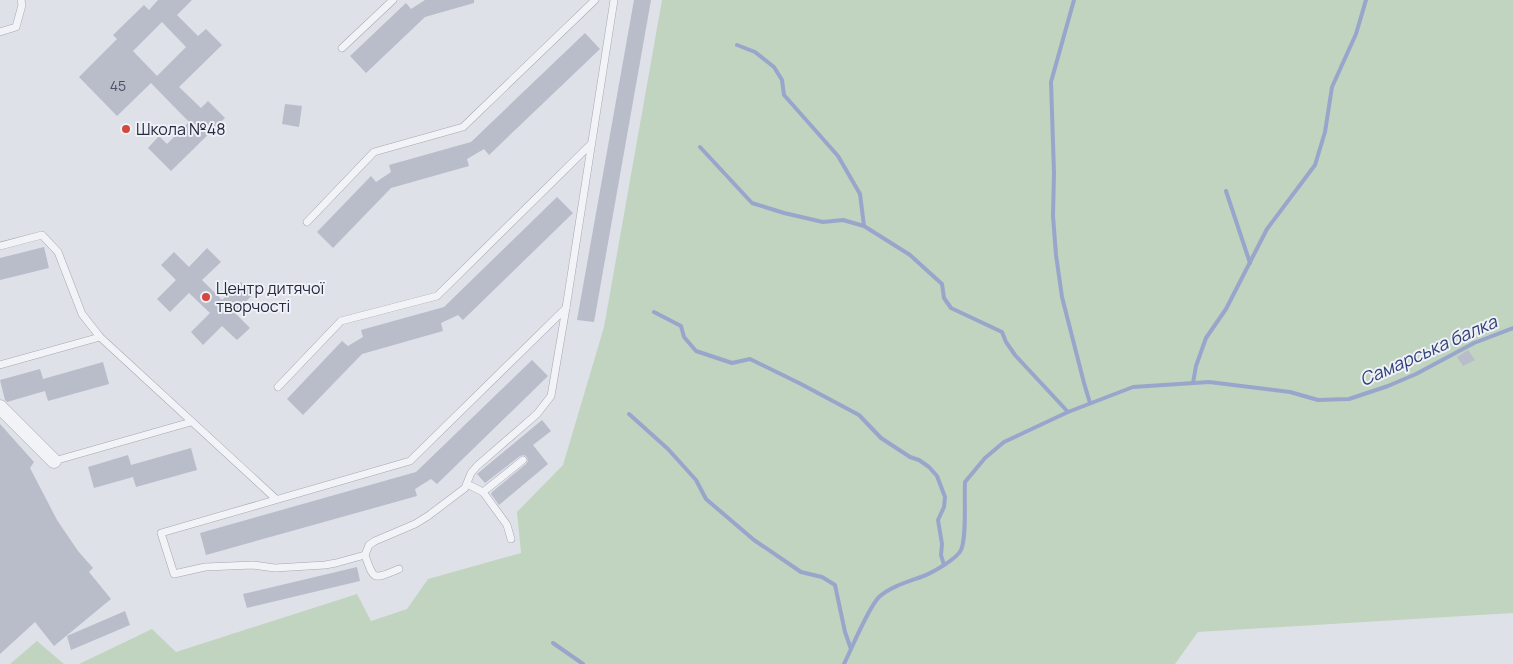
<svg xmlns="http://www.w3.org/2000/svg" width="1513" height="664" font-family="Manrope,sans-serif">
<rect width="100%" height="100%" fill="#dfe1e9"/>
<!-- green -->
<g fill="#c1d4c0">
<polygon points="662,0 1513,0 1513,613 1198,632 1175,664 79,664 152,629 176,652 357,594 371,621 407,609 428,579 521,553 517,512 563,465 604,327"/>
<polygon points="37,641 64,664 10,664"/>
</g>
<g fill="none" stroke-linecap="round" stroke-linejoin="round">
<!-- stream -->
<g stroke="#99a6cb" stroke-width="4">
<polyline points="1074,0 1051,82 1054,173 1053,216 1056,255 1062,297 1084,383 1090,403"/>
<polyline points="737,45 755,52 774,67 782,80 784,95 838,156 860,194 864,226 910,255 942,284 944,298 951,308 1002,332 1006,342 1015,355 1068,412"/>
<polyline points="700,147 752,203 784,213 823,222 843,220 864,226"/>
<polyline points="1226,191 1250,263"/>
<polyline points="654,312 681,326 684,337 696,351 732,363 750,359 801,384 859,415 881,438 910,457 919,460 929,467 937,476 945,497 944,507 938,520 942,544 941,555 944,565"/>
<polyline points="1193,383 1196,366 1206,338 1226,309 1267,229 1315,165 1325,132 1332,87 1356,34 1366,0"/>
<polyline points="629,414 668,449 696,480 706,499 754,540 801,572 822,577 835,585 845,632 851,649"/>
<polyline points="553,643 583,664"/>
<path d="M844,664C852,648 868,608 879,597C890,587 907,582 921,577C930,574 957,559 961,550C967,537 964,498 965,482L985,458L1004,442L1068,412L1133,387L1209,382L1290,392L1318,400L1349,399L1388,386L1416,374L1474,343L1513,328"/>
</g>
</g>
<!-- building -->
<g fill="#b9bcc9" fill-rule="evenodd">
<path d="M158,0H192L177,15L198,36L206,29L222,45L179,87L201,108L208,101L225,118L171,171L148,148L159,136L167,144L189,122L151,83L117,116L79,77L117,39L113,35L144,5L149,10ZM162,22L186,47L157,76L133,51Z"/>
<polygon points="425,0 474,0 474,3 425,17 366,73 350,56 406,3 411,9"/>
<polygon points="634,0 651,0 594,322 577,320"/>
<polygon points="585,33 600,49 489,155 484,149 467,159 469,166 391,188 333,248 317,232 371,176 376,182 391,172 389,165 471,142"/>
<polygon points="285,104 302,106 299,127 282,124"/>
<polygon points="557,197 573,213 463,320 458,315 441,323 443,331 362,354 303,415 287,399 342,341 348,346 363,337 361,330 444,307"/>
<polygon points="44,247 49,268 0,280 0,258"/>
<polygon points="207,248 221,262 202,280 222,300 241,282 253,294 235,313 250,328 237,340 222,326 203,345 191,332 210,313 189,293 170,312 157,299 176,280 161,265 174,252 189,267"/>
<polygon points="1468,350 1475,360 1463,366 1457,357"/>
<polygon points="532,360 548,376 437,484 431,479 415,489 417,496 206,555 200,533 416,472"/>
<polygon points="103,362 109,384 48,401 45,391 7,402 5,400 0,380 40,369 43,379"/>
<polygon points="542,420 551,431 533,445 548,464 499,505 491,494 492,492 526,464 528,461 527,457 524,455 520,456 485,483 477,474"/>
<polygon points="0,424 34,462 30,468 57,520 78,551 93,568 89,572 111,599 54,646 35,622 0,654"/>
<polygon points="191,448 197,470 136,487 133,477 94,488 88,467 128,455 131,465"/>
<polygon points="357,567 360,581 247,608 243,594"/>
<polygon points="125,611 130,625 71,650 67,636"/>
</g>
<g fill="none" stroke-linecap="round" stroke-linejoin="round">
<!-- service casing -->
<g stroke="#a4a7b3" stroke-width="8">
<g id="service">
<polyline points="0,32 16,27 22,5 21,0"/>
<polyline points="342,48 393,0"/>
<polyline points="307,222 374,152 463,127 595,0"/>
<polyline points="0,246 42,235 58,252 82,314 100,337 276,499"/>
<polygon points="566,308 551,396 537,414 477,466 471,473 465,488 428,516 415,524 375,541 369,545 365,555 336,563 325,565 275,568 253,565 205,567 174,574 161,533 410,461"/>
<polyline points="566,308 614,0"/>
<polyline points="0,365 100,337"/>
<polyline points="278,387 341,321 437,296 590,145"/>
<polyline points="54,461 191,422"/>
<polyline points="467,484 483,492 507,525 511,539"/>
<polyline points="483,492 523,460"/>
<path d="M365,555C374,582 374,579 399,569"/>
</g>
</g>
<!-- minor casing -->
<g stroke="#a4a7b3" stroke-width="15">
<polyline id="minor" points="0,407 54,461"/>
</g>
<!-- service -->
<use href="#service" stroke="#f2f3f7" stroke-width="7"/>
<!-- minor -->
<use href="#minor" stroke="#f2f3f7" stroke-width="14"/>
</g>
<!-- markers -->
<g fill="#d5473e" stroke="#eff1f7" stroke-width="2">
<circle cx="126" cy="129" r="5"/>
<circle cx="206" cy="297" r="5"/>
</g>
<g text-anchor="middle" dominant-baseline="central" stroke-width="4" stroke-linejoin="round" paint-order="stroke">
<!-- number labels -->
<g font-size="14" fill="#4c4f63">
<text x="118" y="85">45</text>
</g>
<!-- poi labels -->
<g font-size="16" fill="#272b41" stroke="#eff1f7" text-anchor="start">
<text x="136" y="129">Школа №48</text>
<text x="216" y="288">Центр дитячої<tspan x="216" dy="18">творчості</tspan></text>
</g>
<!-- water labels -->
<g font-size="18" font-style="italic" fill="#2f4077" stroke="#eff1f7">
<text transform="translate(1428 350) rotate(-24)">Самарська балка</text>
</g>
</g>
</svg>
